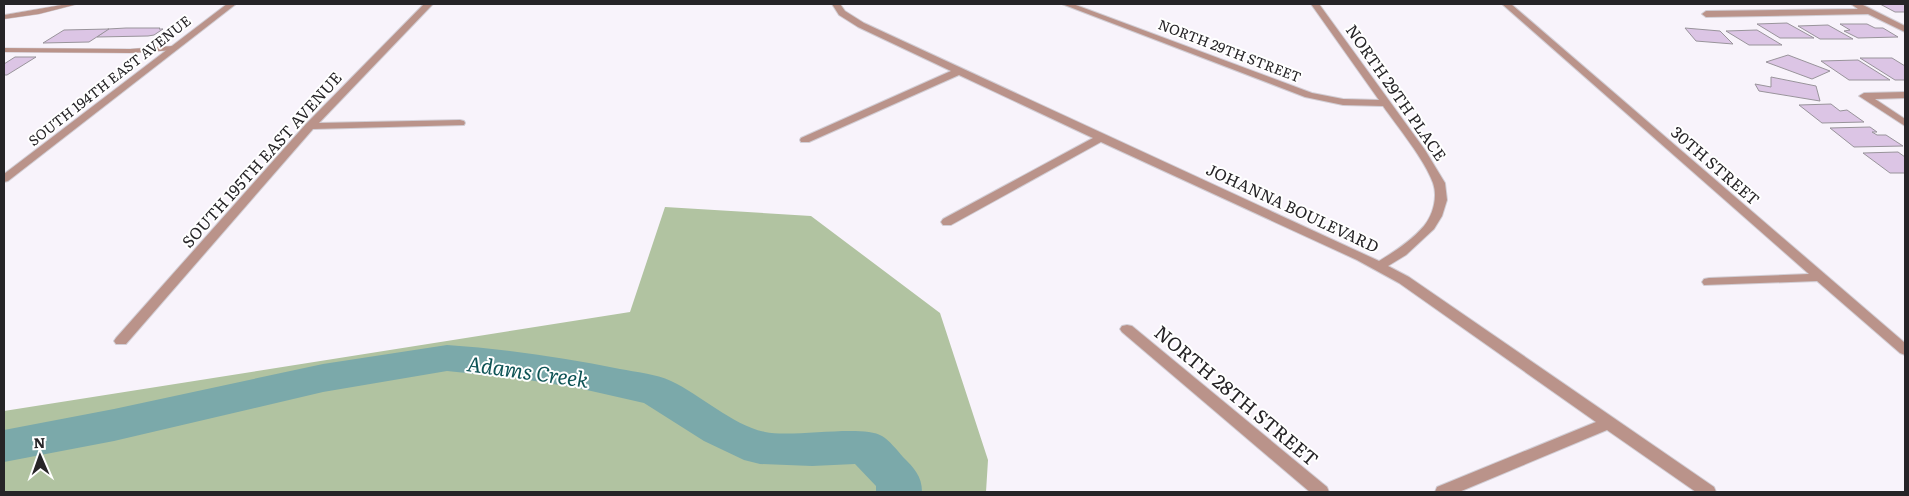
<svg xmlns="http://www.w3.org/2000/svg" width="1909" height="496" font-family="Literata,serif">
<rect width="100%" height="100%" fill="#f8f3fb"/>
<!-- forest -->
<polygon fill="#b1c3a1" points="665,207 811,216 940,313 988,460 986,492 4,492 4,411 630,312"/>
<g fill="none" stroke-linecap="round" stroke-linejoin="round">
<!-- river -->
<path fill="#7ba9aa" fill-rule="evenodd" d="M447,345C505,349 562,357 620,369C636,372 656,374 671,381C701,395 732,425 765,432C793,438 862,424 882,436C889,440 897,450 903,457C914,468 922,476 922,492H876V486L855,464L812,466L760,464L744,460L704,441L644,403L578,388L516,378L447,371L323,392L114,441L4,462V430L114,409L323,364Z"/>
</g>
<!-- building -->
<g fill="#dcc5e5" stroke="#99949b">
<polygon points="1880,4 1905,4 1905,12 1895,12"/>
<polygon points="1787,23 1814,38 1780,38 1757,24"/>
<polygon points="1840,24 1867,24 1875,28 1883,28 1898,37 1858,38 1844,31 1850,30"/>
<polygon points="1828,25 1853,39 1820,39 1798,26"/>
<polygon points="126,28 160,28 159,29 163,29 154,35 148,36 97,37 108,29"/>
<polygon points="1685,28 1720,31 1733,44 1696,41"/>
<polygon points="109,29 89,42 43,43 64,30"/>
<polygon points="1757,30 1782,45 1749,45 1726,31"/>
<polygon points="1788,55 1830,71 1812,79 1766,62"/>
<polygon points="15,57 36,57 7,75 4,75 4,64"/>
<polygon points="1860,58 1892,58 1905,66 1905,80 1895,80"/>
<polygon points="1858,60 1890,80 1849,80 1821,61"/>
<polygon points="1771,77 1816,86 1820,101 1759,91 1755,84 1771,87"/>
<polygon points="1831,104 1840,111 1847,110 1864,122 1822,123 1799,105"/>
<polygon points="1870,127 1877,132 1872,132 1877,135 1886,135 1903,146 1854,147 1830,128"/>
<polygon points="1898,152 1905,157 1905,173 1890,173 1863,153"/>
</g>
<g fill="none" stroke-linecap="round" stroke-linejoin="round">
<!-- service casing -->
<g stroke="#d2ced5" stroke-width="1">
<g id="service">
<polygon points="67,4 78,4 39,14 4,19 4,15"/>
<polygon points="173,46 176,46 176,50 130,53 4,52 4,48 130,49"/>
</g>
</g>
<!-- minor casing -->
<g stroke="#d2ced5" stroke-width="2">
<g id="minor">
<polygon points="227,4 236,4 8,181 4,182 4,174"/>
<polygon points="424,4 433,4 319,123 460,120 464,121 465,123 464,125 313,129 126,344 116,344 114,341 116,338 306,124"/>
<path d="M832,4H840L845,11L864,23L1379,261C1394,252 1412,240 1424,226C1433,215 1438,197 1433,183C1425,160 1397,126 1383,106L1343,105L1305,97L1062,4H1073L1312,93L1343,99L1379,100L1311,4H1319L1425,150L1445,183L1447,200L1442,216L1434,229L1406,255L1388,266L1409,277L1714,487L1716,492H1696L1607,430L1459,492H1435L1437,487L1596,422L1399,283L1357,260L1101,142L951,225H943L941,222L943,219L1093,138L959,75L809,142H801L800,140L801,138L951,71L858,27L839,15Z"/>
<polygon points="1502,4 1511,4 1905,343 1905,355 1900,353 1817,281 1704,285 1702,282 1704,279 1709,278 1809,274"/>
<polygon points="1851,4 1861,4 1905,26 1905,32 1868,14 1706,17 1702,14 1706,11 1858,9"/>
<polygon points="1905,92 1905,98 1875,99 1905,119 1905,126 1859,96 1864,93"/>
<polygon points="1127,325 1132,326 1327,487 1329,492 1310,492 1122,332 1120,329 1122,326"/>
</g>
</g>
<!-- service -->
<use href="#service" fill="#ba938a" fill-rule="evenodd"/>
<!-- minor -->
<use href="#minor" fill="#ba938a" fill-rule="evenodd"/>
</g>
<g text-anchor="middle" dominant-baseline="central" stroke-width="4" stroke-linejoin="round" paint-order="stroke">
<!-- far-street labels -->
<g font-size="14" fill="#262427" stroke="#fff">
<text transform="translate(1230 50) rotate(21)">NORTH 29TH STREET</text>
<text transform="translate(109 80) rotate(-38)">SOUTH 194TH EAST AVENUE</text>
</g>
<!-- street labels -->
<g font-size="16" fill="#262427" stroke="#fff">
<text transform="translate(1397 92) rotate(55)">NORTH 29TH PLACE</text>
<text transform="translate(261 159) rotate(-48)">SOUTH 195TH EAST AVENUE</text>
<text transform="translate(1716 165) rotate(41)">30TH STREET</text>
<text transform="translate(1293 207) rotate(25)">JOHANNA BOULEVARD</text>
</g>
<!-- near-street labels -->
<g font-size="19" fill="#262427" stroke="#fff">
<text transform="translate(1237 395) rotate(40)">NORTH 28TH STREET</text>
</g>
<!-- near-water labels -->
<g font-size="21" font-style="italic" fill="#0f5456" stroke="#fff">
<text transform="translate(528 370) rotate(8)">Adams Creek</text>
</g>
</g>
<!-- border -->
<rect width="1909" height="496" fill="none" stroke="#262427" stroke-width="10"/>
<!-- north arrow -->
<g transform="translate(40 456) rotate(358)" stroke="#ffffff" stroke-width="4" paint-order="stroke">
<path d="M0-4L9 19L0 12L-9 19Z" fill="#262427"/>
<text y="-8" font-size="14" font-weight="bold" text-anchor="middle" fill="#262427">N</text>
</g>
</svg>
